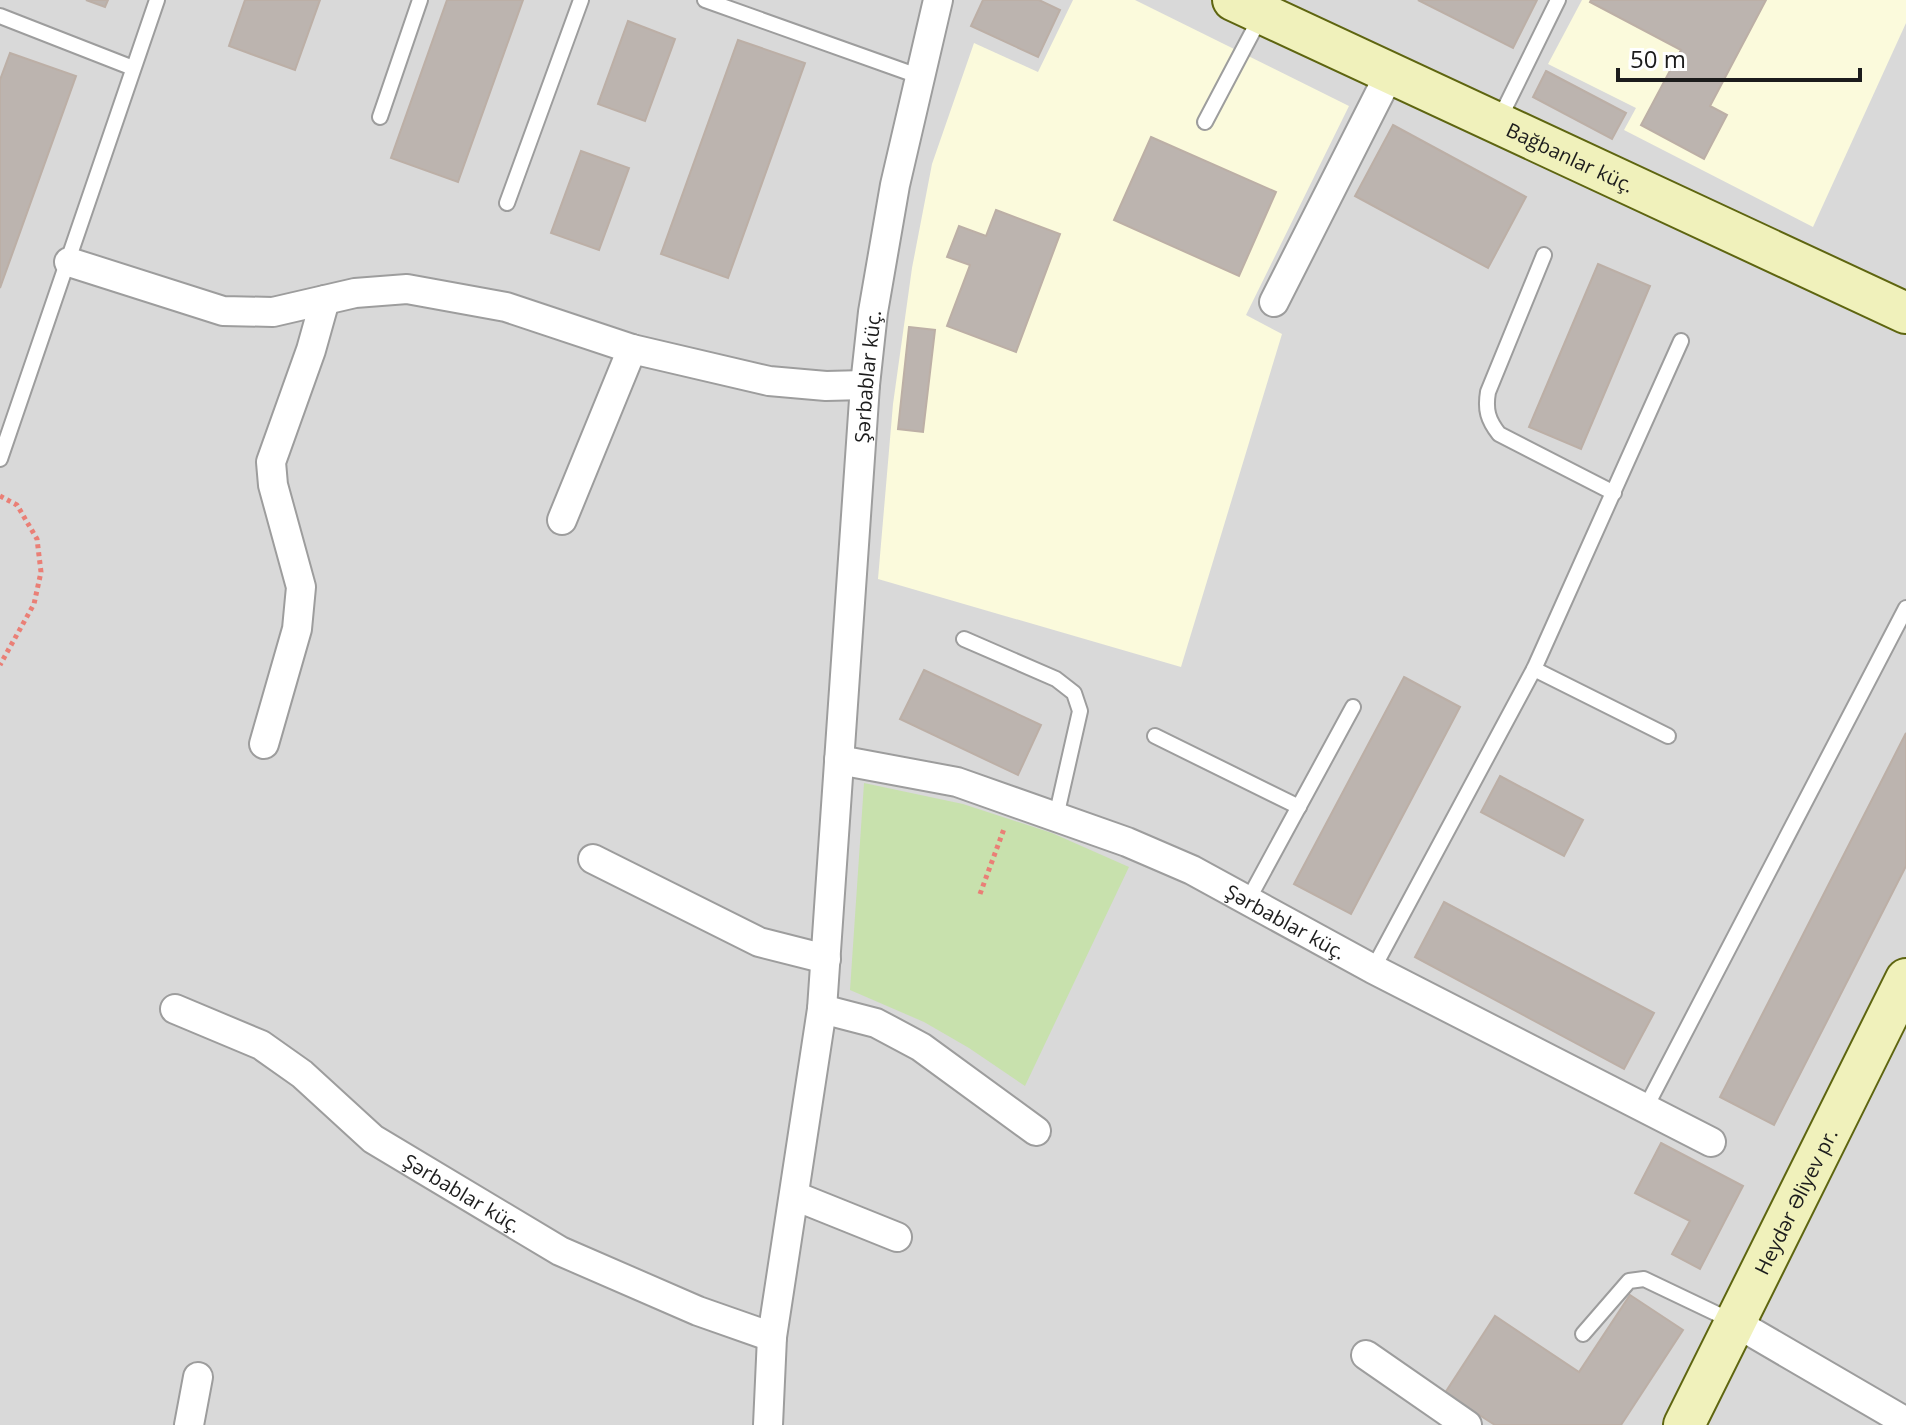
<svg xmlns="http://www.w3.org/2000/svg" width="1906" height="1425" font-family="'Open Sans',sans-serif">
<rect width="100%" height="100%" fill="#ece8e2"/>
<!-- residential -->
<rect fill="#d9d9d9" x="0" y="0" width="1906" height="1425"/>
<!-- education -->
<g fill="#fbfadc">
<polygon points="1073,0 1135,0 1349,106 1246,315 1282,334 1181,667 878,579 893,404 912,268 932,164 974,43 1038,72"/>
<polygon points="1582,0 1906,0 1906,23 1813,227 1624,130 1636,108 1548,64"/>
</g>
<!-- grass -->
<polygon fill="#c8e1ad" points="864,783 963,804 1052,833 1129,867 1025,1086 969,1048 924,1022 850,990"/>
<!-- building -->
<g fill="#bcb4af" stroke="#bcafa6" stroke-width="2">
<polygon points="86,0 108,0 105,7"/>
<polygon points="245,0 320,0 295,70 229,46"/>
<polygon points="447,0 523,0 458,182 391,158"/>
<polygon points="983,0 1039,0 1060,10 1038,57 971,26"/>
<polygon points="1418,0 1537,0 1513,48"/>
<polygon points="1591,0 1766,0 1710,106 1727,115 1704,159 1641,125 1681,50 1590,2"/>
<polygon points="628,21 675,39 645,121 598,104"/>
<polygon points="738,40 805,63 728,278 661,254"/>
<polygon points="10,53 76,76 0,288 0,80"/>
<polygon points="1546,71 1626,113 1612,139 1533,97"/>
<polygon points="1393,125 1526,197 1488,268 1355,196"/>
<polygon points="1151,137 1276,192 1239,276 1114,220"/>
<polygon points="581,151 629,168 599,250 551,233"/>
<polygon points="996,210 1060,234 1016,352 947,326 970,265 947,257 959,226 986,236"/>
<polygon points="1598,264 1650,286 1581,449 1529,427"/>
<polygon points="909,327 935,330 923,432 898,429"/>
<polygon points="924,670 1041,725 1018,775 900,719"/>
<polygon points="1404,677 1460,707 1351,914 1294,884"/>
<polygon points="1906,733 1906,866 1774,1125 1720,1097"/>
<polygon points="1500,776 1583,820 1564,856 1481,812"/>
<polygon points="1444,902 1654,1013 1624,1069 1415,957"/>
<polygon points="1661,1143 1743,1186 1700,1269 1672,1254 1690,1221 1635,1193"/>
<polygon points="1630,1295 1683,1330 1621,1425 1495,1425 1445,1393 1495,1316 1579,1372"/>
</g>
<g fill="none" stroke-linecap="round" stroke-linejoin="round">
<!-- lane casing -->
<g stroke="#9d9d9d" stroke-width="18">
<g id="lane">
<polyline points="705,0 921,77"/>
<polyline points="0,16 133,68"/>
<polyline points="380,117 420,0"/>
<polyline points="1499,120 1558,0"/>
<polyline points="1205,122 1261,16"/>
<polyline points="507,203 581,0"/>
<path d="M1544,255L1488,392C1485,410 1488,420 1499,434L1614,493"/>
<polyline points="0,459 157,0"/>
<polyline points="964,639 1056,679 1074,693 1080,711 1056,817"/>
<polyline points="1534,669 1668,736"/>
<polyline points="1155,736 1299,807"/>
<polyline points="1247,902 1353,707"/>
<polyline points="1373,969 1534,669 1681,341"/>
<polyline points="1645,1109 1906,608"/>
<polyline points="1583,1334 1629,1281 1644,1279 1732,1321"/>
</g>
</g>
<!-- street casing -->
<g stroke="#9d9d9d" stroke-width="32">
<g id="street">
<polyline points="69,262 223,311 273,312 355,293 407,289 506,307 632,349 769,381 826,386 865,385"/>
<polyline points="1274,302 1390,73"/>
<polyline points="562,520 632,349"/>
<polyline points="264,744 297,629 301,587 273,485 271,462 311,350 325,300"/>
<path id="s1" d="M839,760L957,782L1127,842L1192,870L1373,969L1711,1142"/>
<polyline points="593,859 759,942 826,959"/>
<path id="s2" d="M175,1009L261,1045L302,1074L373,1139L560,1251L698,1311L772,1337"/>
<polyline points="822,1009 876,1023 921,1047 1036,1131"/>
<polyline points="795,1196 897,1237"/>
<polyline points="1736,1323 1906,1422"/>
<polyline points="1366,1355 1467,1425"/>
<polyline points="189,1425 198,1377"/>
<path id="s3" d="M768,1425L772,1337L822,1009L865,385L873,312L895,185L938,0"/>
</g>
</g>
<!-- secondary casing -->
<g stroke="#5e6510" stroke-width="44">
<g id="secondary">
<path id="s4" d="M1233,0L1906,313"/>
<path id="s5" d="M1684,1425L1906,979"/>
</g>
</g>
<!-- path -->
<g stroke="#ea7f76" stroke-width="5" stroke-dasharray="4 4" stroke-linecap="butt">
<polyline points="0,496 17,505 37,539 41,572 34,604 0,665"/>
<polyline points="980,894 1004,829"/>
</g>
<!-- lane -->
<use href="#lane" stroke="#fff" stroke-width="14"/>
<!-- street -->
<use href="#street" stroke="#fff" stroke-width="28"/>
<!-- secondary -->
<use href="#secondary" stroke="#f0f1bb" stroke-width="40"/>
</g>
<g text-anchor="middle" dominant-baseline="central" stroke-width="6" stroke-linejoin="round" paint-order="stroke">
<!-- street labels -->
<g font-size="20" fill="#1c1c1c" stroke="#fff">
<text stroke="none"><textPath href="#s4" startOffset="372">Bağbanlar küç.</textPath></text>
<text stroke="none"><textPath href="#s3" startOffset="1054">Şərbablar küç.</textPath></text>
<text stroke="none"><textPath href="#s1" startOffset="478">Şərbablar küç.</textPath></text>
<text stroke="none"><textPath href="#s2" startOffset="344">Şərbablar küç.</textPath></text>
<text stroke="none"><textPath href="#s5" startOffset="250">Heydər Əliyev pr.</textPath></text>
</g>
</g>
<!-- scale -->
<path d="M1618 68v12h242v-12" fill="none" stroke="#1c1c1c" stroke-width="4"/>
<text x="1630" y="68" font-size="24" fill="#1c1c1c" stroke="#ffffff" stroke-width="6" paint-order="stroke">50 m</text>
</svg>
